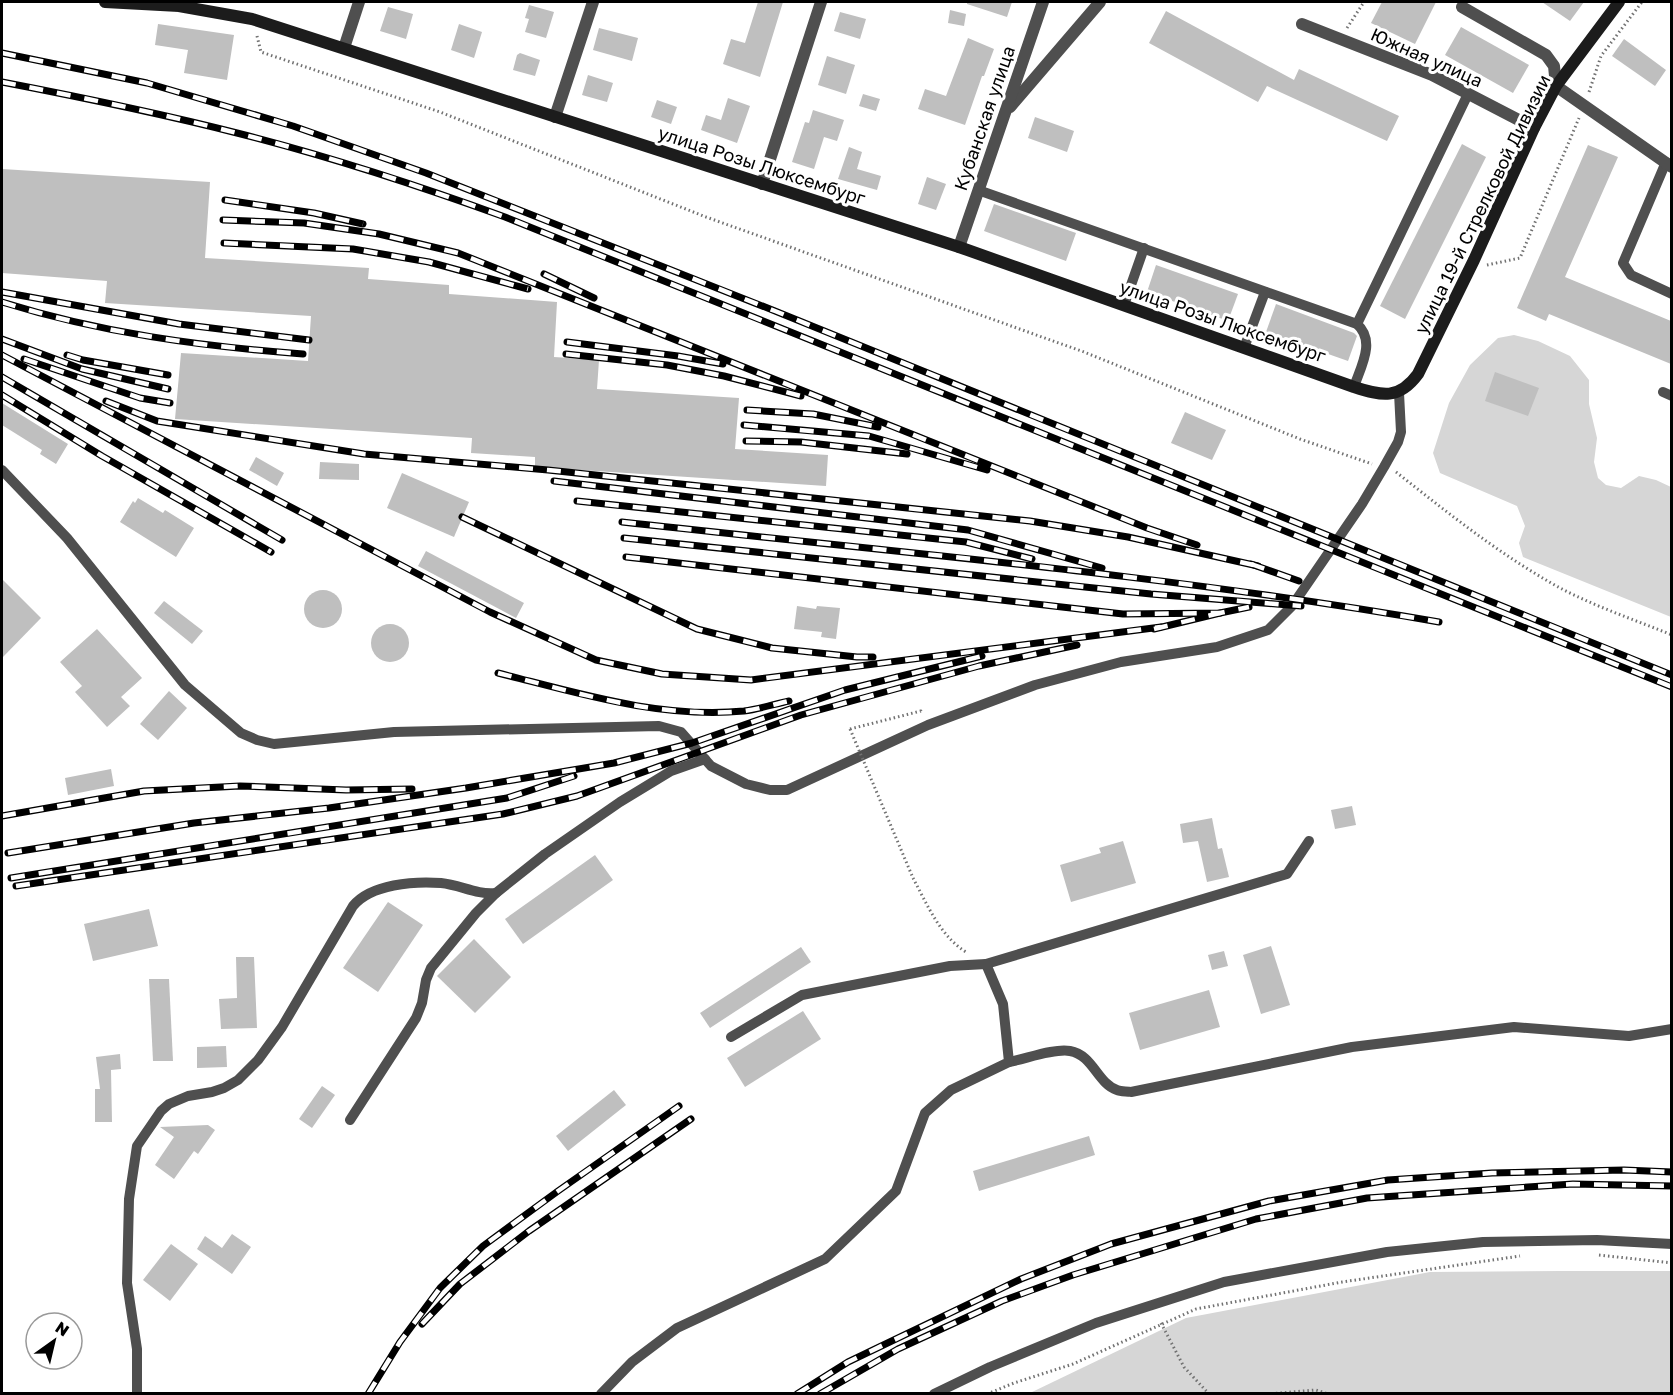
<svg xmlns="http://www.w3.org/2000/svg" width="1673" height="1395" font-family="'Golos Text',sans-serif">
<rect width="100%" height="100%" fill="#fff"/>
<!-- green -->
<g fill="#d6d6d6">
<polygon points="1514,335 1538,341 1570,356 1589,380 1589,404 1597,438 1594,462 1598,478 1606,485 1621,488 1639,476 1656,480 1671,487 1671,617 1523,557 1519,543 1525,526 1517,506 1440,473 1433,453 1449,403 1470,365 1498,338"/>
<polygon points="1561,1271 1671,1271 1671,1393 1030,1393 1186,1318 1430,1272"/>
</g>
<!-- building -->
<g fill="#bfbfbf">
<polygon points="758,2 783,2 760,77 723,64 731,39 745,43"/>
<polygon points="967,2 1012,2 1007,17 967,4"/>
<polygon points="1382,2 1436,2 1415,44 1371,23"/>
<polygon points="1542,2 1584,2 1570,21"/>
<polygon points="529,5 554,12 546,38 525,32 529,19 525,18"/>
<polygon points="388,7 413,14 406,39 380,31"/>
<polygon points="950,10 966,14 964,26 948,23"/>
<polygon points="1166,11 1294,80 1299,69 1399,116 1387,141 1267,86 1258,102 1149,43"/>
<polygon points="840,12 866,19 860,39 834,31"/>
<polygon points="158,24 234,35 227,80 184,73 188,50 155,45"/>
<polygon points="459,24 482,32 474,58 451,50"/>
<polygon points="1461,27 1529,65 1513,93 1445,55"/>
<polygon points="599,28 638,38 632,61 593,50"/>
<polygon points="968,38 994,49 984,76 982,76 965,125 918,109 925,89 946,96"/>
<polygon points="1624,39 1666,70 1655,86 1612,56"/>
<polygon points="520,53 540,60 535,76 513,70 517,55"/>
<polygon points="827,56 855,65 846,94 818,85"/>
<polygon points="588,75 613,83 607,102 582,95"/>
<polygon points="863,94 880,99 876,111 859,106"/>
<polygon points="728,98 750,106 737,143 701,130 706,115 721,120"/>
<polygon points="657,100 677,107 671,124 651,117"/>
<polygon points="813,110 844,120 837,141 824,137 814,169 792,162 805,122 809,123"/>
<polygon points="1035,117 1074,131 1067,152 1028,138"/>
<polygon points="1462,144 1486,157 1405,319 1380,306"/>
<polygon points="1588,145 1618,157 1565,277 1671,321 1671,364 1549,314 1546,321 1517,308"/>
<polygon points="849,147 862,152 857,169 881,176 877,190 838,179"/>
<polygon points="2,169 210,182 205,258 369,268 368,279 449,285 449,294 557,302 554,357 599,360 597,389 739,398 735,449 828,455 826,486 535,467 535,457 471,453 472,438 175,419 181,353 308,361 311,316 105,303 107,281 2,273"/>
<polygon points="927,177 946,184 936,210 918,204"/>
<polygon points="994,204 1076,233 1066,261 984,231"/>
<polygon points="1156,265 1238,294 1228,321 1147,292"/>
<polygon points="1276,304 1354,333 1357,336 1348,361 1266,332"/>
<polygon points="1495,372 1539,388 1528,416 1485,401"/>
<polygon points="2,403 68,444 56,464 40,454 42,450 2,425"/>
<polygon points="1185,412 1226,430 1212,460 1171,443"/>
<polygon points="256,457 284,473 277,486 249,470"/>
<polygon points="320,462 359,464 359,480 319,479"/>
<polygon points="402,473 469,502 454,537 387,508"/>
<polygon points="138,498 163,513 165,510 194,528 176,557 120,522 133,501 135,503"/>
<polygon points="426,551 524,603 516,618 418,566"/>
<polygon points="2,579 41,618 2,658"/>
<circle cx="323" cy="609" r="19"/>
<polygon points="164,601 203,631 192,644 154,613"/>
<polygon points="797,606 816,609 817,606 840,608 836,639 821,637 822,632 794,629"/>
<circle cx="390" cy="643" r="19"/>
<polygon points="97,629 142,678 121,697 130,706 107,727 75,692 82,686 60,662"/>
<polygon points="169,691 187,708 158,740 140,724"/>
<polygon points="111,769 114,786 68,795 65,778"/>
<polygon points="1352,806 1356,825 1335,829 1331,810"/>
<polygon points="1212,818 1218,849 1222,848 1229,877 1207,882 1198,841 1183,843 1180,824"/>
<polygon points="1123,841 1136,883 1071,902 1060,865 1101,853 1099,848"/>
<polygon points="595,855 613,880 523,944 505,919"/>
<polygon points="388,902 423,925 378,992 343,968"/>
<polygon points="149,909 158,946 93,961 84,924"/>
<polygon points="474,939 511,977 475,1013 437,976"/>
<polygon points="1271,946 1290,1005 1261,1014 1243,955"/>
<polygon points="801,947 811,962 710,1028 700,1013"/>
<polygon points="1224,951 1228,966 1212,970 1208,955"/>
<polygon points="236,957 254,957 257,1028 221,1029 219,999 237,998"/>
<polygon points="149,979 169,979 173,1061 153,1061"/>
<polygon points="1209,990 1220,1027 1140,1050 1129,1013"/>
<polygon points="803,1011 821,1039 745,1087 727,1058"/>
<polygon points="226,1046 227,1067 197,1068 197,1047"/>
<polygon points="120,1054 121,1069 111,1070 112,1122 95,1122 95,1089 100,1089 96,1057"/>
<polygon points="322,1086 335,1095 312,1128 299,1119"/>
<polygon points="614,1090 626,1105 568,1151 556,1136"/>
<polygon points="208,1125 215,1130 198,1154 194,1151 174,1179 155,1165 174,1137 160,1127"/>
<polygon points="1089,1136 1095,1155 979,1191 973,1171"/>
<polygon points="232,1234 251,1247 232,1274 197,1249 205,1236 222,1248"/>
<polygon points="171,1244 198,1264 170,1301 143,1280"/>
</g>
<g fill="none" stroke-linecap="round" stroke-linejoin="round">
<!-- path -->
<g stroke="#717171" stroke-width="3" stroke-dasharray="1.5 3" stroke-linecap="butt">
<polyline points="1347,28 1364,2"/>
<polyline points="257,36 261,52 440,112 706,217 1084,352 1300,439 1372,464"/>
<polyline points="1589,92 1601,56 1642,2"/>
<polyline points="1487,265 1520,258 1579,118"/>
<path d="M1396,472C1443,509 1489,546 1541,577C1581,602 1628,617 1672,635"/>
<polyline points="850,729 921,711 922,713"/>
<path d="M913,878C927,904 940,936 966,952"/>
<polyline points="1599,1255 1672,1263"/>
<polyline points="1161,1323 1184,1367 1209,1394"/>
<polyline points="987,1394 1014,1383 1073,1364 1196,1309 1342,1282 1520,1256"/>
<polyline points="1267,1394 1316,1390 1328,1394"/>
</g>
<!-- lane -->
<g stroke="#4f4f4f" stroke-width="10">
<polyline points="1666,162 1623,263 1631,275 1672,294"/>
<path d="M978,190L1357,324C1376,341 1361,366 1354,387"/>
<polyline points="1124,305 1144,248"/>
<polyline points="1357,324 1468,94"/>
<polyline points="1244,348 1265,292"/>
<polyline points="1663,392 1672,396"/>
<polyline points="2,470 67,538 185,685 241,733 257,740 274,744 394,732 659,726 681,732 711,766 746,784 770,790 787,790 928,725 1035,685 1121,662 1217,647 1268,630 1292,606 1362,504 1384,467 1398,442 1401,432 1399,393"/>
<polyline points="986,964 1287,874 1309,841"/>
<path d="M1009,1062C1026,1059 1054,1048 1070,1051C1093,1055 1097,1083 1117,1090C1121,1092 1127,1091 1131,1092L1352,1047L1514,1027L1629,1036L1672,1029"/>
<polyline points="350,1120 416,1018 422,1003 426,980 431,968 476,913 496,893 545,854 620,802 671,771 705,759"/>
<path d="M137,1394V1349L127,1283L129,1199L137,1146L161,1111L169,1104L188,1096L212,1092L224,1088L238,1080L258,1060L282,1027L353,906C371,884 414,881 441,883C461,885 476,895 496,893"/>
<polyline points="601,1394 632,1362 677,1328 825,1259 896,1191 925,1113 951,1090 1009,1062 1003,1004 986,964 950,966 802,995 731,1037"/>
<polyline points="934,1394 990,1367 1096,1323 1224,1282 1387,1252 1483,1242 1597,1240 1672,1244"/>
</g>
<!-- street -->
<g stroke="#4f4f4f" stroke-width="12">
<polyline points="1462,7 1546,55 1554,66 1556,86 1672,167"/>
<polyline points="1302,24 1432,75 1534,128"/>
<polyline points="344,48 359,2"/>
<polyline points="1010,107 1100,2"/>
<polyline points="555,117 593,2"/>
<polyline points="762,184 821,2"/>
<polyline points="959,247 1043,2"/>
</g>
<!-- secondary -->
<path stroke="#1c1c1c" stroke-width="12" d="M105,2L179,6L252,19L959,247L1354,387C1382,396 1399,400 1418,374L1474,260L1534,128L1556,86L1619,2"/>
<!-- rail casing -->
<g stroke="#000" stroke-width="7">
<g id="rail">
<polyline points="2,53 147,83 293,126 426,173 775,311 1672,675"/>
<path d="M2,82C80,97 159,113 237,133C328,156 417,185 505,217L1672,687"/>
<polyline points="225,200 314,213 363,224"/>
<polyline points="223,220 304,223 379,234 458,253 1147,528 1197,545"/>
<polyline points="224,243 353,249 429,262 528,289"/>
<polyline points="544,274 594,298"/>
<polyline points="2,292 179,324 309,340"/>
<path d="M2,302C101,333 199,346 303,354"/>
<polyline points="2,339 82,369 168,389"/>
<polyline points="567,342 678,356 723,364"/>
<polyline points="566,354 667,365 724,376 801,396"/>
<polyline points="2,355 490,612 596,660 662,674 751,680 1161,627"/>
<polyline points="67,355 83,360 168,375"/>
<polyline points="24,359 140,398 170,403"/>
<polyline points="2,377 282,540"/>
<polyline points="2,395 102,456 271,552"/>
<polyline points="106,401 157,421 364,454 548,470 1030,521 1128,537 1258,566"/>
<polyline points="747,410 813,414 878,427"/>
<polyline points="744,425 869,436 987,470"/>
<polyline points="746,441 801,442 907,454"/>
<polyline points="554,481 968,530 1102,568"/>
<polyline points="577,501 966,542 1032,559"/>
<polyline points="462,517 697,629 772,648 857,657 873,657"/>
<path d="M622,522C894,552 1169,575 1439,622"/>
<polyline points="624,538 1151,594 1301,606"/>
<polyline points="626,557 1123,614 1220,613 1249,607"/>
<polyline points="1251,564 1299,581"/>
<polyline points="1154,629 1220,613"/>
<path d="M498,673C578,693 660,719 744,711C759,709 775,704 789,701"/>
<polyline points="2,816 144,791 240,786 346,790 412,789"/>
<polyline points="8,853 194,823 329,808 466,788 614,763 692,743 845,690 982,656"/>
<polyline points="11,878 507,798 574,776"/>
<polyline points="16,886 503,814 577,796 801,715 979,666 1077,645"/>
<polyline points="422,1324 460,1284 529,1231 691,1119"/>
<polyline points="368,1394 400,1342 440,1288 483,1246 558,1191 679,1106"/>
<polyline points="797,1394 848,1362 1021,1279 1111,1244 1269,1201 1388,1180 1492,1173 1624,1170 1672,1172"/>
<polyline points="820,1394 898,1349 1002,1301 1073,1275 1256,1219 1367,1198 1573,1184 1672,1186"/>
</g>
</g>
<!-- rail -->
<use href="#rail" stroke="#fff" stroke-width="4.5" stroke-dasharray="14" stroke-linecap="butt"/>
<!-- path-bridge -->
<polyline stroke="#717171" stroke-width="3" stroke-dasharray="1.5 3" stroke-linecap="butt" points="850,729 913,878"/>
</g>
<g text-anchor="middle" dominant-baseline="central" stroke-width="6" stroke-linejoin="round" paint-order="stroke">
<!-- street labels -->
<g font-size="18" fill="#000" stroke="#fff">
<text transform="translate(1427 57) rotate(24)">Южная улица</text>
<text transform="translate(984 118) rotate(-71)">Кубанская улица</text>
<text transform="translate(762 165) rotate(18)">улица Розы Люксембург</text>
<text transform="translate(1482 204) rotate(-64)">улица 19-й Стрелковой Дивизии</text>
<text transform="translate(1223 321) rotate(19)">улица Розы Люксембург</text>
</g>
</g>
<!-- border -->
<rect width="1673" height="1395" fill="none" stroke="#000000" stroke-width="6"/>
<!-- north arrow -->
<g transform="translate(54 1341) rotate(34)"><circle r="28" fill="#ffffff" stroke="#999999" stroke-width="1.5"/>
<path d="M0-4.5L10 22L0 15L-10 22Z" fill="#000000"/>
<text y="-9" font-size="16" font-weight="bold" text-anchor="middle" fill="#000000">N</text>
</g>
</svg>
